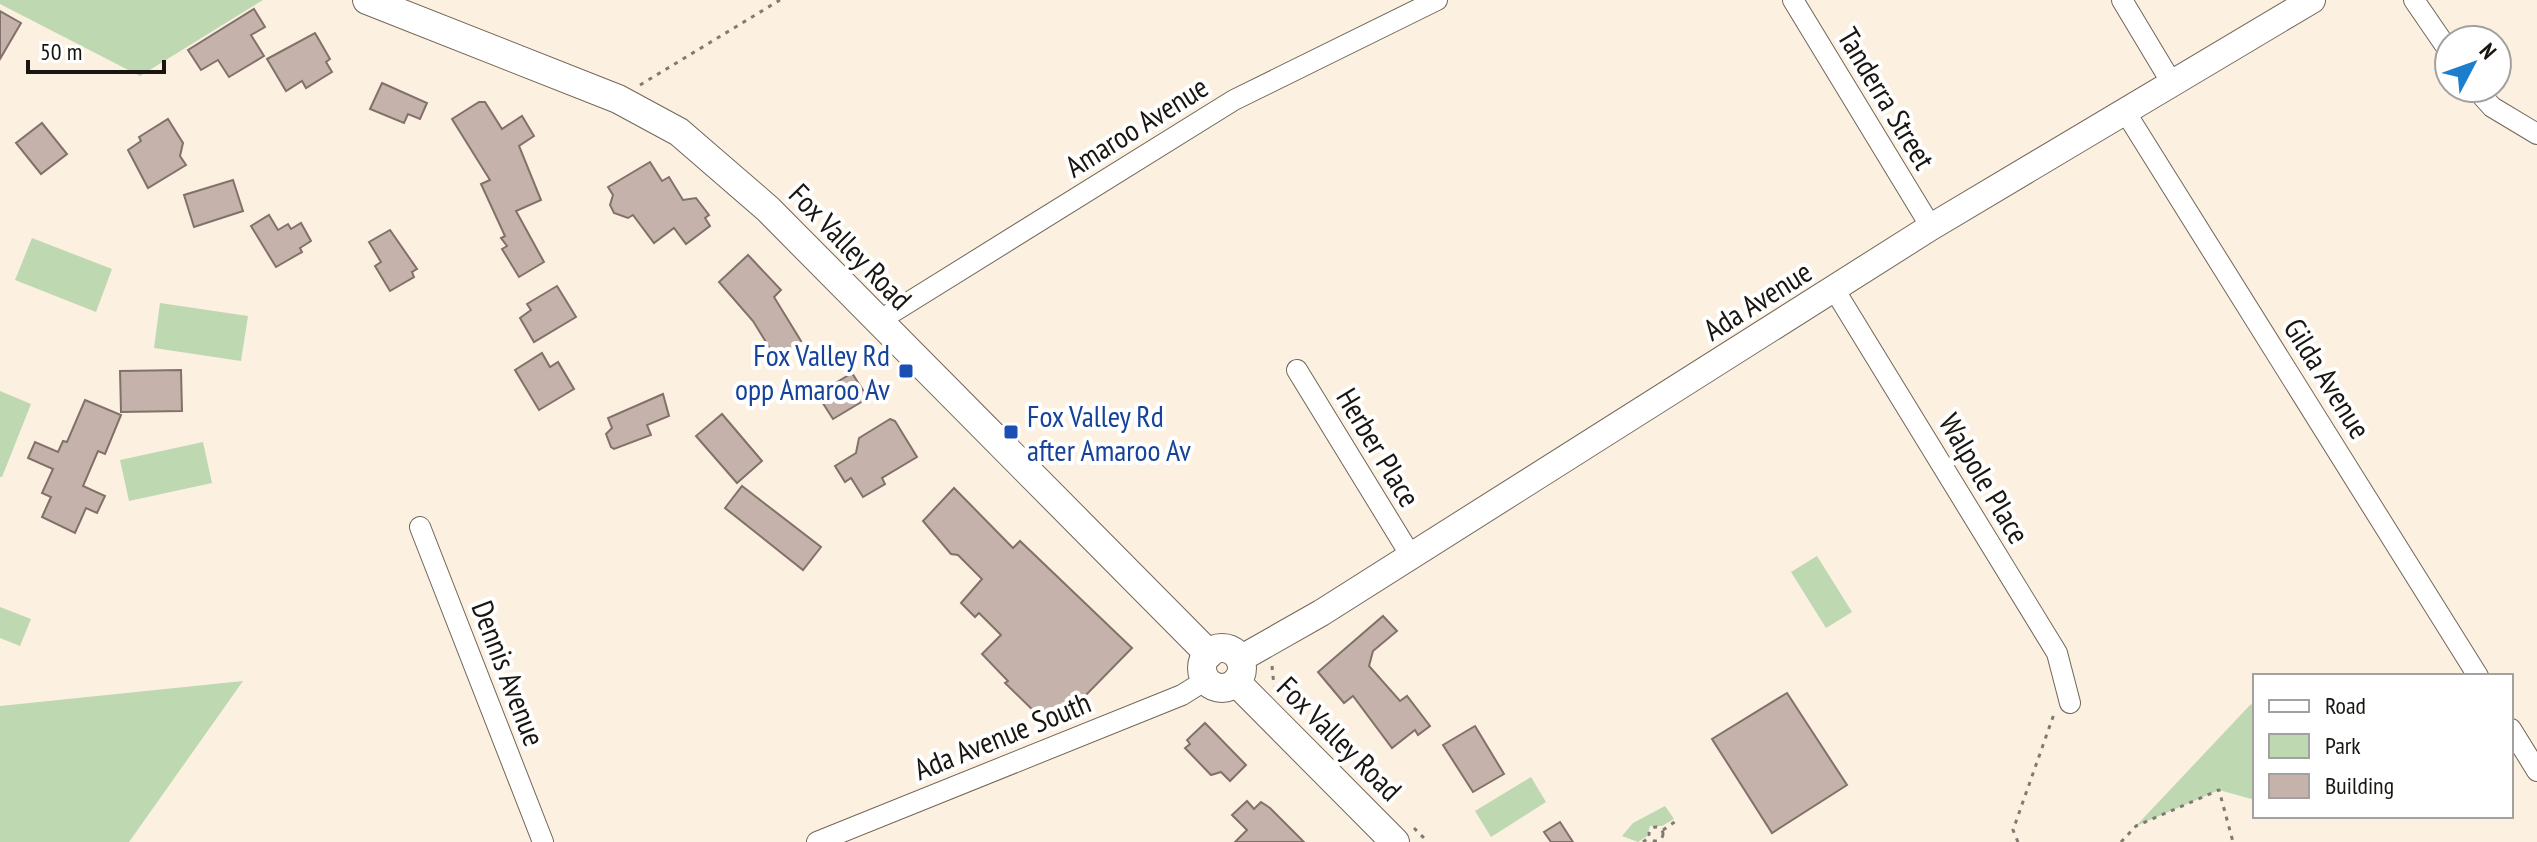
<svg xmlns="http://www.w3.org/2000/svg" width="2537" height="842" font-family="'PT Sans Narrow',sans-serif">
<rect width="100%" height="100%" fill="#fcf0e0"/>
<!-- green -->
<g fill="#bed8b2">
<polygon points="0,0 263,0 140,76 0,4"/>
<polygon points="32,238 112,269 96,312 15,280"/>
<polygon points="160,303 248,316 241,361 154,348"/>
<polygon points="0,391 31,404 2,477 0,477"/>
<polygon points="203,442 212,483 129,501 120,460"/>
<polygon points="1817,556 1852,612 1826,628 1791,572"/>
<polygon points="0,607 31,619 20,646 0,638"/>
<polygon points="243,681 129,842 0,842 0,706"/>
<polygon points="2251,704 2255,710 2255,800 2219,790 2136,826"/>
<polygon points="1531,777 1546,802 1491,837 1475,811"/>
<polygon points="1665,806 1674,819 1662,826 1650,826 1647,836 1638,842 1622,836 1633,823"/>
</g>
<!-- building -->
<g fill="#c5b2aa" stroke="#82716a" stroke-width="2">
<polygon points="254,9 265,27 251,35 264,56 229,77 218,60 201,70 188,50"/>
<polygon points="0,11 21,23 0,59"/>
<polygon points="315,33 330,59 326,62 332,72 306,88 302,81 286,91 267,59"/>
<polygon points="382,83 427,103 420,119 408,114 404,123 370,109"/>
<polygon points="479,102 485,102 502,129 522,116 534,136 519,146 541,200 516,211 544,262 519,277 502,249 507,246 501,238 505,236 481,184 490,180 452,119"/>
<polygon points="168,119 183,143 180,156 186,165 148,188 128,150 141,141 139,137"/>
<polygon points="42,123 67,154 41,174 16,143"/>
<polygon points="650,162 662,181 669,177 683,200 696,198 709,215 705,218 710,226 686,244 674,228 654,243 633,215 628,218 614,213 610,205 613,195 608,187"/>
<polygon points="233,180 243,211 194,227 184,195"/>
<polygon points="269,215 278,230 288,224 291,229 301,223 311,241 300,248 302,252 276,267 251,226"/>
<polygon points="390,230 417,269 412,272 414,277 390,291 375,266 381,262 369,242"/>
<polygon points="748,255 781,290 774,297 801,341 781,356 779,352 774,355 753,321 719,282"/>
<polygon points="557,286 576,317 534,342 520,318 531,310 527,304"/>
<polygon points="542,353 550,367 558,362 574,389 539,410 515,370"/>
<polygon points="181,370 182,411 121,412 120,371"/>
<polygon points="852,373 868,398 833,419 817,394"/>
<polygon points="663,394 669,416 647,425 651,435 614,449 611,447 606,434 612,428 608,418"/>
<polygon points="85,400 121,415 105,454 98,451 83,486 105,496 97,513 86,508 75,533 42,517 51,497 42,493 53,469 28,458 35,442 58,452 63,441 67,442"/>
<polygon points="722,414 762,461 737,483 696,436"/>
<polygon points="890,419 895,421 917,457 882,478 885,484 863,497 851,478 845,482 835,466 856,453 859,438"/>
<polygon points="742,486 821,547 803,570 725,508"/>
<polygon points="954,488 1013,548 1020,541 1132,648 1085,696 1056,712 1052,709 1042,719 1005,683 1008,681 982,654 1001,635 979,613 975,617 961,603 982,579 958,555 951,554 923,521"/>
<polygon points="1383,616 1397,631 1373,651 1369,666 1400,701 1407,696 1430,726 1418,735 1415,730 1392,748 1353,696 1344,703 1318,672"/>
<polygon points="1787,693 1847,785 1772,833 1712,739"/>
<polygon points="1205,723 1246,765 1230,781 1221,772 1211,775 1185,748 1190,744 1187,740"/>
<polygon points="1475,726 1504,774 1473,792 1443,745"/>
<polygon points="1247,801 1254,809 1261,802 1270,808 1304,842 1235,842 1247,830 1232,815"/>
<polygon points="1560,822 1573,842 1551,842 1544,832"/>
</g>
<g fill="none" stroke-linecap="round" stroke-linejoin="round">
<!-- minor casing -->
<g stroke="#716659" stroke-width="22">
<g id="minor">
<polyline points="1793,0 1931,227"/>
<polyline points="2122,0 2173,85"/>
<polyline points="2414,0 2449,51"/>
<polyline points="2475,88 2492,107 2537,134"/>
<polyline points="2126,113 2478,676"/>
<polyline points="1834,289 2057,653 2070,703"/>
<polyline points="877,322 1234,100 1437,0"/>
<polyline points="1297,370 1411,556"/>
<polyline points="420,527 543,842"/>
<polyline points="2511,729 2537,771"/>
<polyline points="817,842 1182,695 1206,680"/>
</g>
</g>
<!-- tertiary casing -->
<g stroke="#716659" stroke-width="28">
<polyline id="tertiary" points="1240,659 1321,613 1931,227 2312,0"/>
</g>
<!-- secondary casing -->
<g stroke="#716659" stroke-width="30">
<g id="secondary">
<polyline points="367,0 618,99 679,132 768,209 1209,654"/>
<circle cx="1222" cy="668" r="20"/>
<polyline points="1236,682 1395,842"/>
</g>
</g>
<!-- path -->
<g stroke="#817a70" stroke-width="3" stroke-dasharray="4 6" stroke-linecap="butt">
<polyline points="640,85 780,0"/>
<polyline points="1272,666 1274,686"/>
<circle cx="1656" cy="834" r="7"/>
<polyline points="1414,828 1428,842"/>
<polyline points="1663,830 1679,819"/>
<polyline points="1643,842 1650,837"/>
<polyline points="2018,842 2013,830 2054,714"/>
<polyline points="2121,842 2136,826 2219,790 2233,842"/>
</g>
<!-- minor -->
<use href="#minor" stroke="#fff" stroke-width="20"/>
<!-- tertiary -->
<use href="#tertiary" stroke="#fff" stroke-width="26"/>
<!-- secondary -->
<use href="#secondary" stroke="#fff" stroke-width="28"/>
</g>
<!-- markers -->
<g fill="#1a4fb4" stroke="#fff" stroke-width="3">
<rect x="898" y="363" width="16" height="16" rx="4"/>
<rect x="1003" y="424" width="16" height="16" rx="4"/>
</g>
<g text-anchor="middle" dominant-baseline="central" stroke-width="8" stroke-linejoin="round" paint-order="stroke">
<!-- street labels -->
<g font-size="30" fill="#191510" stroke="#fff">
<text transform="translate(1887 98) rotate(59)">Tanderra Street</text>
<text transform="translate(1136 126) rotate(-32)">Amaroo Avenue</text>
<text transform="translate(851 246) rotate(46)">Fox Valley Road</text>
<text transform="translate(1757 300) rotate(-32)">Ada Avenue</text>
<text transform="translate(2328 378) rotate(58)">Gilda Avenue</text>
<text transform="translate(1379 447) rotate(59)">Herber Place</text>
<text transform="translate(1985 478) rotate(59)">Walpole Place</text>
<text transform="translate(509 673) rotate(69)">Dennis Avenue</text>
<text transform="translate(1002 735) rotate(-22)">Ada Avenue South</text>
<text transform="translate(1340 738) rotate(45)">Fox Valley Road</text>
</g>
<!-- transit labels -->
<g font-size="30" fill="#164399" stroke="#fff" text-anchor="end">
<text x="890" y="354">Fox Valley Rd<tspan x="890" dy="34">opp Amaroo Av</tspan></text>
<text x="1027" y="415" text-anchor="start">Fox Valley Rd<tspan x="1027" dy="34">after Amaroo Av</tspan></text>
</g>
</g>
<!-- legend -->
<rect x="2253" y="674" width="260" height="144" fill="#ffffff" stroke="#a3a19f" stroke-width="2"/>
<rect x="2269" y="700" width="40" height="12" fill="#ffffff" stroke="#a3a19f" stroke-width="2"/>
<text x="2325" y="714" font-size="24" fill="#191510">Road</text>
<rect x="2269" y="734" width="40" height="24" fill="#bed8b2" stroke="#a3a19f" stroke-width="2"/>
<text x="2325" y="754" font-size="24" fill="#191510">Park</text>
<rect x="2269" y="774" width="40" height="24" fill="#c5b2aa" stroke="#a3a19f" stroke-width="2"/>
<text x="2325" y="794" font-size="24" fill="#191510">Building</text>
<!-- north arrow -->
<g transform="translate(2473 64) rotate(49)"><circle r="38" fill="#ffffff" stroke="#a3a19f" stroke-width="2"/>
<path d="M0-6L14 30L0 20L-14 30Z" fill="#1d7fcb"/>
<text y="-12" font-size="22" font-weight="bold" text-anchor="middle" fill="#191510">N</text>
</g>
<!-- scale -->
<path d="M28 60v12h136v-12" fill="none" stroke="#191510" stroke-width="4"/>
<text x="40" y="60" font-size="24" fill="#191510" stroke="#ffffff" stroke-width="6" paint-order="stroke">50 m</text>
</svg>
